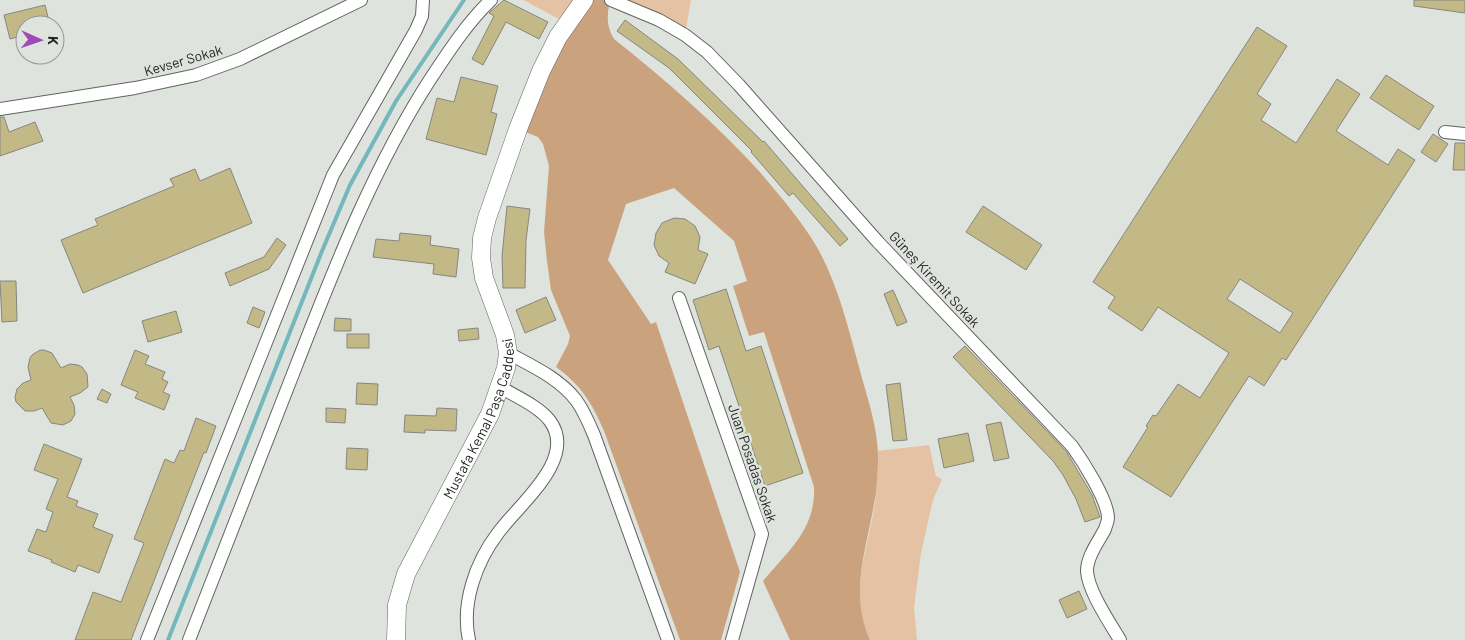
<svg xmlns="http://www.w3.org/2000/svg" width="1465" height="640" font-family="Barlow,sans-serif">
<rect width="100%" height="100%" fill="#dfe3dd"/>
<!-- green -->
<g fill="#e5c2a4">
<polygon points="523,0 584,0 567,23"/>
<polygon points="611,0 691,0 685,35"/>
<path d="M929,445L936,476L942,479L933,500L921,553L914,608L917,640H870C847,591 869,550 875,501C877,484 878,467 877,451Z"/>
</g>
<!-- forest -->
<path fill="#cba27e" d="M584,0H610C607,15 606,26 614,39C666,80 715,123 759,171C780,196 802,221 818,249C838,285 848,327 859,367C867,398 879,429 878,462C877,476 877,490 874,504C866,551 849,594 870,640H790L763,581C788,551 816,529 814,487L764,332L749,336L733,286L747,281L734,241L674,188L626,204L608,260L651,324L656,322L740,572L721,640H680L604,431C592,403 581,385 556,367L568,344L570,336L551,290L547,261L544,232L549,166L543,144L538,137L518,129Z"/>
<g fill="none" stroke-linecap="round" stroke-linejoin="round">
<!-- stream -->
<polyline stroke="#74b7bc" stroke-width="4" points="168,640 322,251 350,185 396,101 464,0"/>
</g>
<!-- building -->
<g fill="#c3b986" stroke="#878680" fill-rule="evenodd">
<polygon points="504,0 548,22 539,39 506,22 483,65 472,59 494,16 489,13"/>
<polygon points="1414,0 1465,0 1465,13 1414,6"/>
<polygon points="45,5 50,25 25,25 25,35 10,39 4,15"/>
<polygon points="625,20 678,59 763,142 764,141 848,239 840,246 793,193 789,196 751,152 752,151 669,68 617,31"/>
<path d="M1257,27L1287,46L1257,94L1271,104L1261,120L1296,143L1337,79L1360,94L1336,131L1388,165L1398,149L1415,160L1286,360L1282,358L1264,386L1249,376L1171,497L1123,467L1148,427L1146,426L1153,415L1156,416L1178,384L1200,398L1229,353L1158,307L1142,331L1108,308L1115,297L1093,282ZM1240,279L1293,313L1280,333L1227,299Z"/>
<polygon points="1386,75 1434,106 1419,130 1370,98"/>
<polygon points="461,77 498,86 491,112 497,114 486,155 426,139 437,98 454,102"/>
<polygon points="0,117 4,117 9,132 35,122 43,141 0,156"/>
<polygon points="1433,134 1448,144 1436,162 1421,152"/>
<polygon points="1455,143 1465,143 1465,170 1453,170"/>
<polygon points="230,168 252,223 83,293 61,240 98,225 95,219 174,186 170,179 195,169 200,181"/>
<polygon points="507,206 530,209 526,240 525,288 503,288 502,256"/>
<polygon points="983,206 1042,245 1026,270 966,232"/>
<polygon points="674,218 685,219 695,226 700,237 698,250 708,254 695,284 665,272 669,263 659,256 654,245 656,233 662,223"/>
<polygon points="400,233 431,236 430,245 459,249 456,277 433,274 434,264 373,257 376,239 399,241"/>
<polygon points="277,238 286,245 269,269 230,286 225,273 264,257"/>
<polygon points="0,281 16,281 17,321 2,322"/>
<polygon points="726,289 746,351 761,346 803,473 765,486 748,435 742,437 733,412 740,409 719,346 709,350 693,300"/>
<polygon points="893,290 907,322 897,326 884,294"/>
<polygon points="546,297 556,320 525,333 516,310"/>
<polygon points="253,307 265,312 259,328 247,323"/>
<polygon points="176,311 182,332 148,342 142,321"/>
<polygon points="335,318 351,319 351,331 334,331"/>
<polygon points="478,328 479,339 459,341 458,330"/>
<rect x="347" y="334" width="22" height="14"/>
<polygon points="965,346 1066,451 1092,495 1100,517 1085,522 1076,499 1063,475 1053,461 953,357"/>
<polygon points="40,350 44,350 52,353 61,368 70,364 78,365 82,367 87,374 88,387 80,393 70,397 74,405 75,414 71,421 63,425 51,423 42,408 34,411 25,411 16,402 15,397 17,389 23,383 31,380 28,367 30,358 32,355"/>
<polygon points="135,350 149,356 145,364 165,372 162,379 168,382 163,392 170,395 164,410 135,398 138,392 121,385"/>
<polygon points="357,383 378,384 377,405 356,404"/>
<polygon points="900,383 907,440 893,441 886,385"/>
<polygon points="102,389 111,394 107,403 97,399"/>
<polygon points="326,408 346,409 345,423 326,422"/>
<polygon points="437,408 457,409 456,431 425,430 425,433 404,432 405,415 436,416"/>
<polygon points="196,418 216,426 206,453 204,452 131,640 75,640 93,592 121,602 144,543 134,539 165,459 174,463 180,450 184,451"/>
<polygon points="1001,422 1009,458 994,461 986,425"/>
<polygon points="968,433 974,461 944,468 938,439"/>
<polygon points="44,444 82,459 67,497 78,501 76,506 98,514 93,527 113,535 99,573 78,565 75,572 51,562 52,560 28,551 37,529 46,532 53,512 46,509 58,479 34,470"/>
<polygon points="347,448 368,449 367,470 346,469"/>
<polygon points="1079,591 1087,609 1067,618 1059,600"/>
</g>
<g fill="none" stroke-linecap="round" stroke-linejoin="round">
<!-- street casing -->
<g stroke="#61645f" stroke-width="14">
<g id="street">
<path d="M611,0L659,20L685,35L707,52L739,85L878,242L1072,446C1082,460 1108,500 1108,518C1108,522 1106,525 1105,529C1099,541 1087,556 1087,571C1088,591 1110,623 1120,640"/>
<polyline points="0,109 135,88 196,75 240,59 361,0"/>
<polyline points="1445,132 1465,134"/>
<polyline points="679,298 762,534 732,640"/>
<path d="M508,353C532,366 559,378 576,400C584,411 589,423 594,435L668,640"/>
<polyline points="147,640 333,175 416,30 422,16 423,0"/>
<path d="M189,640C225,547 262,454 298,361C336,264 374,166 431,78C449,51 467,23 491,0"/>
<path d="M469,640C461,603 476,562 498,533C518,505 578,459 550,421C540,407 515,396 500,387"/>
</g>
</g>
<!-- secondary casing -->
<g stroke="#61645f" stroke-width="19">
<g id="secondary">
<path id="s1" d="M396,640L397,605L406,574L490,414L506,368L508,353L505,335L484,278L481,258L482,238L487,218L518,129L541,71L558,37L584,0"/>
</g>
</g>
<!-- street -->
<use href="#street" stroke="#fff" stroke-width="12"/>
<!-- secondary -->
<use href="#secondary" stroke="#fff" stroke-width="18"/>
</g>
<g text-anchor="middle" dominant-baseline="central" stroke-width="5" stroke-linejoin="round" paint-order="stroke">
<!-- street labels -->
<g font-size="14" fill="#232523" stroke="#dfe3dd">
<text transform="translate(183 60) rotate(-16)">Kevser Sokak</text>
<text transform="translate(935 279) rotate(47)">Güneş Kiremit Sokak</text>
<text stroke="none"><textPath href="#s1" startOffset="240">Mustafa Kemal Paşa Caddesi</textPath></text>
<text transform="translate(753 463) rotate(71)">Juan Posadas Sokak</text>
</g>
</g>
<!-- north arrow -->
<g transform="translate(40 40) rotate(92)"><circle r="24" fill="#dfe3dd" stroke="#949793"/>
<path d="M0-4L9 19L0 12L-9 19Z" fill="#a149b6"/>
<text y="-8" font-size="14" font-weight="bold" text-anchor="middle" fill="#232523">K</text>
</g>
</svg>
